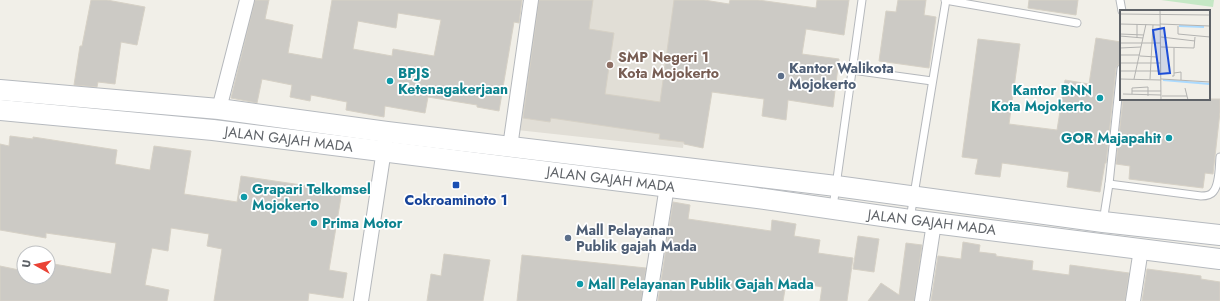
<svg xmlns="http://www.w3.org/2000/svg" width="1220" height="301" font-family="Jost,sans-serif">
<rect width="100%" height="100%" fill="#f1efe8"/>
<!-- education -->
<polygon fill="#e1ded6" points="535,0 704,0 683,148 517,130"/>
<!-- green -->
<polygon fill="#c5e8c5" points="1161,0 1214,0 1213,7"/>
<!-- building -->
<g fill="#cccac5" stroke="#d6d1c6" fill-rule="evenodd">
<polygon points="91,0 107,0 145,7 137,45 121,42 115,84 98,82 97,87 74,85 80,46 82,46"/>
<path d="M255,0H269L265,19L293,25L288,53L322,59L332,0H522L519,23L514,22L499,111L477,107V105L428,97L425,113L385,106L384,117L346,110L347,102L311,95L310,101L290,97L292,85L262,79L257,103L231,98ZM398,13L441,20L434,56L393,49L392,56L353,49L358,21L396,28Z"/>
<polygon points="539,0 593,0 589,29 614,33 605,94 660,102 674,0 704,0 729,4 730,0 758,0 816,8 817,0 849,0 844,35 806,29 802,54 839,59 833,107 788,100 786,120 762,116 764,99 712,92 703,148 684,144 684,142 659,139 660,134 551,118 550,122 523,118"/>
<polygon points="898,0 926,0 924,15 936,17 929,68 879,61 886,11 896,12"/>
<polygon points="1029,0 1078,0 1076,15 1028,8"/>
<polygon points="1096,38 1121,42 1121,51 1119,64 1116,68 1106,163 1105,163 1100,192 1067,187 1069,172 1002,163 1000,177 975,174 978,159 962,157 978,39 1020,44 1009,124 1057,130 1065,80 1089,84"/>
<polygon points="1123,99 1220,99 1220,112 1213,174 1205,173 1203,188 1129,179 1130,166 1116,164"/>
<polygon points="10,136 33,139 33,137 117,150 115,164 150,170 154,146 191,151 184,194 211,198 237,202 241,176 342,191 329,270 347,273 343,298 309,293 308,301 214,301 222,249 207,246 209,234 171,228 168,251 152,248 145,285 169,290 167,301 0,301 0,266 24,271 24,277 48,277 48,263 111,274 116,243 46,233 46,238 0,230 0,144 9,146"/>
<polygon points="673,202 690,205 688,219 771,231 772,220 796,224 794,236 820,240 818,253 853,258 847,301 820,301 822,287 787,281 787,285 786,284 783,301 658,301"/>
<polygon points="858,236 879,239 874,272 853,269"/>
<polygon points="963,242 980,245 979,252 996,254 996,256 1033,261 1032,270 1069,275 1070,265 1129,273 1125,301 931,301 938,256 961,259"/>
<polygon points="906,243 922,245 914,301 868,301 881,283 899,295"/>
<polygon points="444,254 490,260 483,301 427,301 431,274 441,276"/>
<polygon points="522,255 646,268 641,301 517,301"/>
<polygon points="1147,269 1201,276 1201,279 1220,282 1220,301 1142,301"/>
</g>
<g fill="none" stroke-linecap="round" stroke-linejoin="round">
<!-- service casing -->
<g stroke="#b5b8bc" stroke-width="9">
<g id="service">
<polyline points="945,0 1077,23"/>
<polyline points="1120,0 1122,11"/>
<polyline points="852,70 932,81"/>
<path d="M1109,184L1201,196C1205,196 1210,196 1213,192C1220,184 1219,167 1220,157"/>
<polyline points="833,207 862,0"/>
<polyline points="910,219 946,0"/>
<polyline points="1103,222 1109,184 1121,69"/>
</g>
</g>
<!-- minor casing -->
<g stroke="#b5b8bc" stroke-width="16">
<g id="minor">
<polyline points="219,109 247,0"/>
<polyline points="510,147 531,0"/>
<polyline points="361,301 385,143"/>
<polyline points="649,301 667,186"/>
<polyline points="922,301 934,223"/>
<polyline points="1133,301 1141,249"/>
</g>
</g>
<!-- secondary casing -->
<g stroke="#b6babf" stroke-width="22">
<g id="secondary">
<polyline points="0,90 219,109 387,132 836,186 1103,222 1220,235"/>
<polyline points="0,110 213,130 750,197 910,220 1220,259"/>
</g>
</g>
<!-- service -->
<use href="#service" stroke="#fff" stroke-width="7"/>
<!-- minor -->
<use href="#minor" stroke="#fff" stroke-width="14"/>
<!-- secondary -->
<use href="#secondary" stroke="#fff" stroke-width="20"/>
</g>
<!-- markers -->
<circle fill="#8d6e63" stroke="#fff" stroke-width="1.5" cx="610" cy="65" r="4"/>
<g fill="#5c6f8a" stroke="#fff" stroke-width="1.5">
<circle cx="781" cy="76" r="4"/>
<circle cx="568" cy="238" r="4"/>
</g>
<g fill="#0f9aa8" stroke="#fff" stroke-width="1.5">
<circle cx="390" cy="81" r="4"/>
<circle cx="1100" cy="98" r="4"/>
<circle cx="1169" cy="138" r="4"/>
<circle cx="244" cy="197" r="4"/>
<circle cx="314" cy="223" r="4"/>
<circle cx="580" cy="284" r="4"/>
</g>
<rect fill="#1a4fb4" stroke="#fff" stroke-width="1.5" x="452" y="181" width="8" height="8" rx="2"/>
<g text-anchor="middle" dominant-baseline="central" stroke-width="3.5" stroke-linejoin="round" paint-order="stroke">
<!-- education labels -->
<g font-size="14" font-weight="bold" fill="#785e54" stroke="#fff" text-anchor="start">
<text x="618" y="57">SMP Negeri 1<tspan x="618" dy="16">Kota Mojokerto</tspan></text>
</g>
<!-- service labels -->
<g font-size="14" font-weight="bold" fill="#4e5e75" stroke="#fff" text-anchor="start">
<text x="789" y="68">Kantor Walikota<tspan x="789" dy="16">Mojokerto</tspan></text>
<text x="576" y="230">Mall Pelayanan<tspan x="576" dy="16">Publik gajah Mada</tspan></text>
</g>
<!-- culture labels -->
<g font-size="14" font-weight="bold" fill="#0d838f" stroke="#fff" text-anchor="start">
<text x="398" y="73">BPJS<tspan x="398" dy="16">Ketenagakerjaan</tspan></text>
<text x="1092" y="90" text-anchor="end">Kantor BNN<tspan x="1092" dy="16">Kota Mojokerto</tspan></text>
<text x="1161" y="138" text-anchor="end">GOR Majapahit</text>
<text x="252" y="189">Grapari Telkomsel<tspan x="252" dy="16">Mojokerto</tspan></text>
<text x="322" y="223">Prima Motor</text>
<text x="588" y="284">Mall Pelayanan Publik Gajah Mada</text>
</g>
<!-- street labels -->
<g font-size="14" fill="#5f6368" stroke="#fff">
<text transform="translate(289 139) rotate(7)">JALAN GAJAH MADA</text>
<text transform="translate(611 179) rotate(7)">JALAN GAJAH MADA</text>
<text transform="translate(932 222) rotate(7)">JALAN GAJAH MADA</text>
</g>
<!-- transit labels -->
<g font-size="14" font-weight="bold" fill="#164399" stroke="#fff">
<text x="456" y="200">Cokroaminoto 1</text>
</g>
</g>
<!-- overview -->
<g transform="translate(1120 10)">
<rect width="90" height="90" fill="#f1efe8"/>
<path fill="none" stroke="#aadaff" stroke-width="2" d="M59,16L84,17M43,70L90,74"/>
<path fill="none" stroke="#b3b3b1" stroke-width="1" d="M40,0L41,90M0,4L90,5M0,14L40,15M40,14L90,16M58,16V24L90,27M0,24L24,25M0,26L23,28M41,27L75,31M17,28V14M0,33H41M32,33L33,15M41,37L74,38L75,27M0,38L21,37M0,45H20M20,46L37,47M0,53H41M0,61H41M54,63L61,62V70M52,66H54V38M0,69L41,70M14,69L26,14M30,69L32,33M41,69L90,72M65,78L68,90M12,81H41M3,84L41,85M12,84V78L28,77V86M42,86H67"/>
<path fill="#1d4ed8" fill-opacity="0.15" stroke="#1d4ed8" stroke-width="2" d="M44,18L50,63L39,64L33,20Z"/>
<rect width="90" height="90" fill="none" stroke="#5f6368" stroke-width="2"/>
</g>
<!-- north arrow -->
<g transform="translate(36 265) rotate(278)"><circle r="19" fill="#ffffff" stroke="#bfc1c3"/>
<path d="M0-3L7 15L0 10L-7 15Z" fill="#ea4335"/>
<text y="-6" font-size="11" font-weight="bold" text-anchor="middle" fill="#5f6368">U</text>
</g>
</svg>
